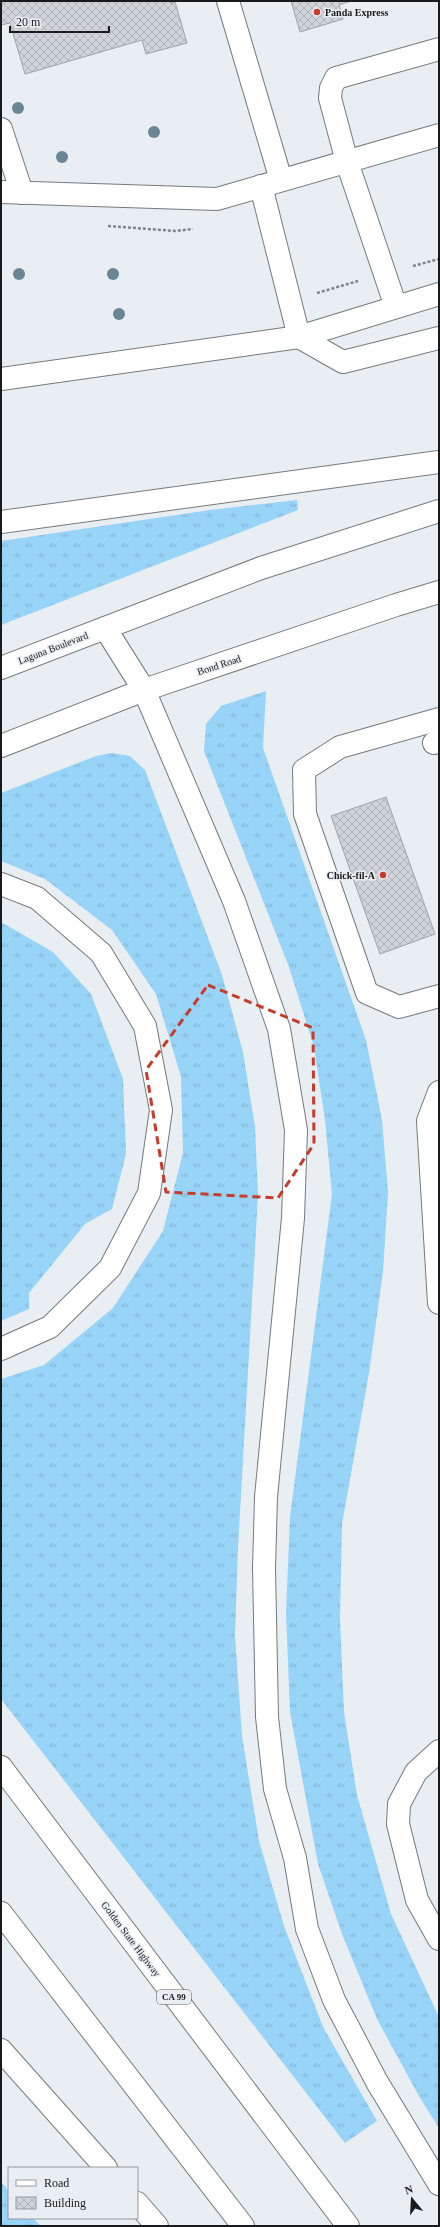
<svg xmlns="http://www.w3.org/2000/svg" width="440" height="2227" font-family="'Times New Roman',serif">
<defs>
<pattern id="grass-tufts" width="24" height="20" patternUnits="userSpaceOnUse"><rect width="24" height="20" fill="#98d3f8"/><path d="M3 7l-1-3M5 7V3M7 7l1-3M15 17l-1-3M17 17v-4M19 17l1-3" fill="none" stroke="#82b5d4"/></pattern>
<pattern id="building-cross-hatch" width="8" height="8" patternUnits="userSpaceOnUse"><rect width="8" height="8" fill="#cfd4d8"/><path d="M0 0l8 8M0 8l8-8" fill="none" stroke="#b1b5b9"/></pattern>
</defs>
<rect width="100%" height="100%" fill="#e9eef2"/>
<!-- grass -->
<g fill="url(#grass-tufts)">
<polygon points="297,500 298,510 1,625 1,541 210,510"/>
<polygon points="266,691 263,748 366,1040 382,1120 388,1192 383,1272 369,1373 342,1524 340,1618 344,1712 357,1795 391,1914 439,2017 439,2128 420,2098 377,2019 342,1934 318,1864 290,1712 286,1613 290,1517 332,1194 325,1120 314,1047 289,967 204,751 206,724 221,706"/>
<polygon points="111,753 130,756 145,770 222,975 243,1052 255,1127 258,1195 238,1548 235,1636 242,1736 259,1841 284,1926 323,2027 377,2121 345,2143 1,1699 1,1379 44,1365 113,1308 163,1231 183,1153 181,1077 156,994 112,930 45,879 1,861 1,793 96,756"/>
<polygon points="1,922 53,952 91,994 123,1079 126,1154 112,1209 85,1224 29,1293 29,1309 1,1321"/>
<polygon points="1,2182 9,2191 9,2218 33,2218 41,2226 1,2226"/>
</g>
<!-- building -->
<g fill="url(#building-cross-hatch)" stroke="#9ea3a6">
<polygon points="1,1 169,1 170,3 175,2 187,43 146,54 142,40 25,74 10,23 1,25"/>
<polygon points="291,1 351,1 339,5 343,19 300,32"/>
<polygon points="386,797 435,934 380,954 331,816"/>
</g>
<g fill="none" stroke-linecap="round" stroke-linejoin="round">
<!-- minor casing -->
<g stroke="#757a7d" stroke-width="24">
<g id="minor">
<polyline points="228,1 281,180"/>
<polyline points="1,129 22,193"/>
<polyline points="261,186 299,337 343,362 439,338"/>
<polyline points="1,192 217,199 439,135"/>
<polyline points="396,307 347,162 330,98 331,88 336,78 439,49"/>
<polyline points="1,379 299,337 439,294"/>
<polyline points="439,719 340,747 304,770 305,814 367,993 399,1007 439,996"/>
<polyline points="434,743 439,741"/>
<polyline points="439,1092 428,1121 439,1303"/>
<polyline points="439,1751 416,1772 399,1804 398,1824 417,1900 439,1939"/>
</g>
</g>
<!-- major casing -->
<g stroke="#757a7d" stroke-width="24">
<g id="major">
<polyline points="1,668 261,568 439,511"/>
<polyline points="1,746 144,690 396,605 439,592"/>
</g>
</g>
<!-- highway casing -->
<g stroke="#757a7d" stroke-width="24">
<g id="highway">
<polyline points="1,522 439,462"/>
<polyline points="105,628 144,690 234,901 279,1029 296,1130 293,1218 266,1497 264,1568 267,1717 275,1789 295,1858 307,1929 334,2000 377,2082 439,2184"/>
<polyline points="1,884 37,898 101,953 145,1026 161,1110 149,1193 110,1268 50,1327 1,1349"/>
<polyline points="1,1767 348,2226"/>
<polyline points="1,1913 243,2226"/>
<polyline points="1,2050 106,2168"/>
<polyline points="137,2203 157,2226"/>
</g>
</g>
<!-- path -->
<g stroke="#818487" stroke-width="2.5" stroke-dasharray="3 2" stroke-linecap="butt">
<polyline points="108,226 175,231 193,229"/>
<polyline points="413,266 439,259"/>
<polyline points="317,293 358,281"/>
</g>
<!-- minor -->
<use href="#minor" stroke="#fff" stroke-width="22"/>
<!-- major -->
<use href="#major" stroke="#fff" stroke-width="22"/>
<!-- highway -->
<use href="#highway" stroke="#fff" stroke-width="22"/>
</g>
<!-- trees -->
<g fill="#6a8694">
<circle cx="18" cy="108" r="6"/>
<circle cx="154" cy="132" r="6"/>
<circle cx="62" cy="157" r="6"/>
<circle cx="19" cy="274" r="6"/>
<circle cx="113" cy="274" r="6"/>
<circle cx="119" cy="314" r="6"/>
</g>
<!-- marked area -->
<path fill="none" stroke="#c73b2a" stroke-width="3" stroke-dasharray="8 5" stroke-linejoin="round" d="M208,985L313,1028L314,1144L278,1198L166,1192L146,1070Z"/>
<!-- markers -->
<g fill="#c73b2a" stroke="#e9eef2" stroke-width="1.5">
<circle cx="317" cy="12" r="4"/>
<circle cx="383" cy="875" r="4"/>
</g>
<g text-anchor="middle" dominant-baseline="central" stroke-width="3" stroke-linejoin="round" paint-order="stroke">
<!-- shield labels -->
<rect fill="#e9eef2" stroke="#575a5c" stroke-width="1" x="157" y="1990" width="34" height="14" rx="3"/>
<g font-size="9" font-weight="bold" fill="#191a1c">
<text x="174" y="1997">CA 99</text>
</g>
<!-- poi labels -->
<g font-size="10" font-weight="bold" fill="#191a1c" stroke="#e9eef2" text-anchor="start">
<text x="325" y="12">Panda Express</text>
<text x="375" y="875" text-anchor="end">Chick-fil-A</text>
</g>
<!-- street labels -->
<g font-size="10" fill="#191a1c" stroke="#e9eef2">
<text transform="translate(53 648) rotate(-21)">Laguna Boulevard</text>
<text transform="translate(219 665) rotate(-18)">Bond Road</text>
<text transform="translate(131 1939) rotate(53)">Golden State Highway</text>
</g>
</g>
<!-- border -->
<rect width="440" height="2227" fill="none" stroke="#191a1c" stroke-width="4"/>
<!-- legend -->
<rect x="8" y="2167" width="130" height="52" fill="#e9eef2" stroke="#96999c"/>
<rect x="16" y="2180" width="20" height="6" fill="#ffffff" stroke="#96999c"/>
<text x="44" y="2187" font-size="12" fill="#191a1c">Road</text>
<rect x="16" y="2197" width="20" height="12" fill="url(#building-cross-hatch)" stroke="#96999c"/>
<text x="44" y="2207" font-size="12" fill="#191a1c">Building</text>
<!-- north arrow -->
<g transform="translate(412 2199) rotate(342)" stroke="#e9eef2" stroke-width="3" paint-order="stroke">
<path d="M0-3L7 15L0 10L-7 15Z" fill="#191a1c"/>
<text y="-6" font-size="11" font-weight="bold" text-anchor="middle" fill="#191a1c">N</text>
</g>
<!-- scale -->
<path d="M10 26v6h99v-6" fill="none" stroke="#191a1c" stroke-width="2"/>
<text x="16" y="26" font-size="12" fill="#191a1c" stroke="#e9eef2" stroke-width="3" paint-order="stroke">20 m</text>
</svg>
